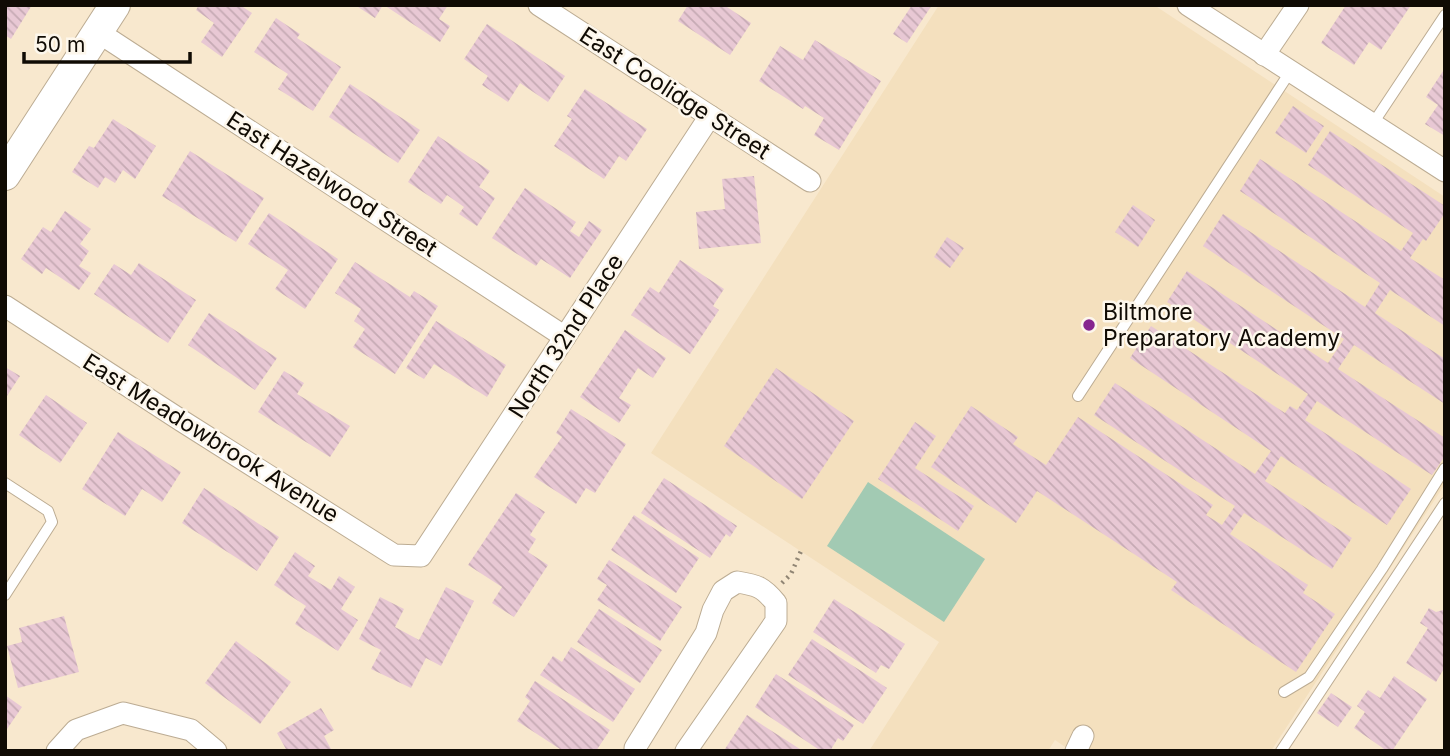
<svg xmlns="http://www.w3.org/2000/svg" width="1450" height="756" font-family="Inter,sans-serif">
<defs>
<pattern id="building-back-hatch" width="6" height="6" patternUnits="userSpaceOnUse" patternTransform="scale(1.75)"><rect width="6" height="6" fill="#e8c8d4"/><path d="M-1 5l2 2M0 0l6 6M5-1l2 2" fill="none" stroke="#c6aab4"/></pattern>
</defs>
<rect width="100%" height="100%" fill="#f8e8ce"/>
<!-- built -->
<polygon fill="#f4e0be" points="939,5 1154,5 1445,197 1445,484 1271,751 1071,751 1055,740 1048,751 869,751 939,642 651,453"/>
<!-- garden -->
<polygon fill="#a2cab3" points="868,482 985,559 944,622 827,546"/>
<!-- building -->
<g fill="url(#building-back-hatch)">
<polygon points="5,5 32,5 11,39 5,35"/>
<polygon points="199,5 240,5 252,13 222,57 201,42 214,23 196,10"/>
<polygon points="355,5 383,5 375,18"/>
<polygon points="384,5 448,5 439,19 450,26 440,42"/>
<polygon points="688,5 724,5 751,23 730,55 678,21"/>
<polygon points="912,5 932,5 907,43 893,34"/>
<polygon points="1346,5 1411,5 1381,50 1369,42 1354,65 1321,43"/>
<polygon points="276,18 300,34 297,38 341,67 313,111 278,89 288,74 254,52"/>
<polygon points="487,24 565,76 548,102 520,83 508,102 482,85 488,76 464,59"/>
<polygon points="815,40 881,81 839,150 814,135 824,118 805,106 803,109 759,81 780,46 803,60"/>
<polygon points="1445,68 1445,136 1425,124 1438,105 1426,97"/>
<polygon points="350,84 420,130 398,163 329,117"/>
<polygon points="585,89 647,129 626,161 619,156 604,179 554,146 572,119 567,116"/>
<polygon points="1293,106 1324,126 1306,153 1275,133"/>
<polygon points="113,119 156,146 135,179 123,170 115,183 105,177 98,188 72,172 89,146 94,148"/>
<polygon points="1330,131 1445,206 1445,213 1426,241 1423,239 1410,258 1445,280 1445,326 1390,290 1375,313 1445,359 1445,404 1354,345 1338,369 1445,438 1445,456 1432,475 1317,401 1305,420 1411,489 1387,525 1281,456 1265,481 1352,538 1332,569 1244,513 1230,534 1308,585 1303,593 1335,614 1296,672 1171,590 1177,582 1037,491 1016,523 931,467 971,406 1018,437 1013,444 1046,465 1078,417 1213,505 1206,515 1222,525 1235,506 1094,415 1115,383 1255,474 1271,451 1130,358 1151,326 1285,413 1290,406 1297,410 1308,394 1167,302 1187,271 1328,363 1344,339 1203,246 1223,214 1365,307 1380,283 1240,191 1260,159 1401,251 1413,233 1308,165"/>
<polygon points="438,136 490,171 479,187 495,198 477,226 459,214 464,207 447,195 441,204 408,182"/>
<polygon points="190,151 264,198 236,242 162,196"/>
<polygon points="754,176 761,243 699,249 696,212 725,209 722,179"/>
<polygon points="525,188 576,222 570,231 579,237 589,221 602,230 570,278 541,259 536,266 492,238"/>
<polygon points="1133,205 1155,220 1138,247 1115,232"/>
<polygon points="65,211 91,229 80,244 89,251 79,266 91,273 79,290 46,268 42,274 21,259 43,227 51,232"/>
<polygon points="269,213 338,259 305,309 275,289 288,270 248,244"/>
<polygon points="947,237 964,248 950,268 934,257"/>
<polygon points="680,260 724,289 713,306 719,310 690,354 631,315 650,287 659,293"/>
<polygon points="355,262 410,297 414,291 438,306 395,374 353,347 365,329 354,321 361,309 335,293"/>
<polygon points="139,263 196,300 168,343 94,294 114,264 131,275"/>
<polygon points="209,313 277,358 255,390 188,345"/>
<polygon points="436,321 506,365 487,397 434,364 424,379 406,368"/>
<polygon points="625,330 666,358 653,378 638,368 619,398 631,405 619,423 580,397"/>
<polygon points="5,367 20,376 5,399"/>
<polygon points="776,368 854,421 802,499 724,446"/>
<polygon points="284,371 304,383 297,394 350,426 330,457 258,412"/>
<polygon points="46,395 87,423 60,463 19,435"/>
<polygon points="571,409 626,444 595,493 586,488 576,504 534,477 562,437 556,433"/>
<polygon points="915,422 936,436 915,468 974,506 958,531 878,479"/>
<polygon points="118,432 181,472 162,502 142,489 125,516 82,489"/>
<polygon points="664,478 737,526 730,537 726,534 710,558 641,513"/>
<polygon points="204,488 279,537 257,571 182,523"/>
<polygon points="516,493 545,512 530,535 536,539 528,552 548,565 514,617 492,603 502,587 468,565"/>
<polygon points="634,515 699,558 676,593 611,550"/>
<polygon points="295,552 315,566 308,576 331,590 339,576 355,587 341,609 358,620 338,651 295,624 306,606 274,585"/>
<polygon points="609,560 682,607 660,641 597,600 607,585 597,579"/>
<polygon points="446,587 474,601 441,666 426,658 411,688 371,669 381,650 359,639 380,597 404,609 395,627 419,640"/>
<polygon points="834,599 905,644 889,669 881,665 876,673 813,632"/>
<polygon points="1429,608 1436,612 1443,610 1445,612 1445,667 1436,682 1406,663 1428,628 1420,623"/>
<polygon points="599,609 662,650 640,683 577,642"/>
<polygon points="64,616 79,672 18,688 7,646 22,642 19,628"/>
<polygon points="812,639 887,688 863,724 788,675"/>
<polygon points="236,641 291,682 260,724 205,683"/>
<polygon points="571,647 635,689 613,722 540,675 553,656 562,662"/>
<polygon points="776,674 854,725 843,741 838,738 830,751 821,751 755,707"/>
<polygon points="1394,676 1427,699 1392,751 1387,751 1354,728 1365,712 1357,706 1368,690 1380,698"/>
<polygon points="535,681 610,730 596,751 563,751 517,721 530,701 525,697"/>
<polygon points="1331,693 1352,707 1338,727 1317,713"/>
<polygon points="5,695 22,707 5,732"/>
<polygon points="321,708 334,730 324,736 332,751 287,751 277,733"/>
<polygon points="747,715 803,751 728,751 725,749"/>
</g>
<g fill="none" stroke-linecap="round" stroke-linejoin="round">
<!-- service casing -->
<g stroke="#bcac93" stroke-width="12">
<g id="service">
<polyline points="1372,125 1445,15"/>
<polyline points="1078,396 1290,72"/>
<polyline points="5,483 48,511 52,522 5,595"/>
<polyline points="1284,692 1309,677 1382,569 1445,468"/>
<polyline points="1281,751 1445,503"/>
</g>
</g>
<!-- minor casing -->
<g stroke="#bcac93" stroke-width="23">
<g id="minor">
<polyline points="539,5 810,181"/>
<polyline points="1188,5 1445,171"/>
<polyline points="98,32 565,337"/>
<polyline points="1264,55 1298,5"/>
<polyline points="5,306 182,421 394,555 421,556 710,116"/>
<polyline points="57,751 76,730 123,713 191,730 216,751"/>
<path d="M635,751V748L706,633L713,610L723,591L737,582C757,585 763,587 776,603V621L686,751"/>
<polyline points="1076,751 1083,736"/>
</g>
</g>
<!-- secondary casing -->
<g stroke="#bcac93" stroke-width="32">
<polyline id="secondary" points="5,175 115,5"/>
</g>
<!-- path -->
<polyline stroke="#908574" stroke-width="4.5" stroke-dasharray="2 5" stroke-linecap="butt" points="782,583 791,574 801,551"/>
<!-- service -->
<use href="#service" stroke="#fff" stroke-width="10"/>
<!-- minor -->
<use href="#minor" stroke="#fff" stroke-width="21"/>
<!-- secondary -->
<use href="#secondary" stroke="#fff" stroke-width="30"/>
</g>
<!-- markers -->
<circle fill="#86258f" stroke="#fdf7ec" stroke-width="2.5" cx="1089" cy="325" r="7"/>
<g text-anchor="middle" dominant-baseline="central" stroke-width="5" stroke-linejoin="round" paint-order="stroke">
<!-- street labels -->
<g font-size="23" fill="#100b04" stroke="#fdf7ec">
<text transform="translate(675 93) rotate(33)">East Coolidge Street</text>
<text transform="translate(332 184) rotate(33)">East Hazelwood Street</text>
<text transform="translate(566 336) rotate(-57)">North 32nd Place</text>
<text transform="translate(211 438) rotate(32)">East Meadowbrook Avenue</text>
</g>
<!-- poi labels -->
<g font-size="23" fill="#100b04" stroke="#fdf7ec" text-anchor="start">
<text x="1103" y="312">Biltmore<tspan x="1103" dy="26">Preparatory Academy</tspan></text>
</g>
</g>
<!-- border -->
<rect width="1450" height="756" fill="none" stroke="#100b04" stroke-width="14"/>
<!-- scale -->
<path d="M24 52v10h166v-10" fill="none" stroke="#100b04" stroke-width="3.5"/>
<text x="35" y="52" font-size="21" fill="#100b04" stroke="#fdf7ec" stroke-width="5" paint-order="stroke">50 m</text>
</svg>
